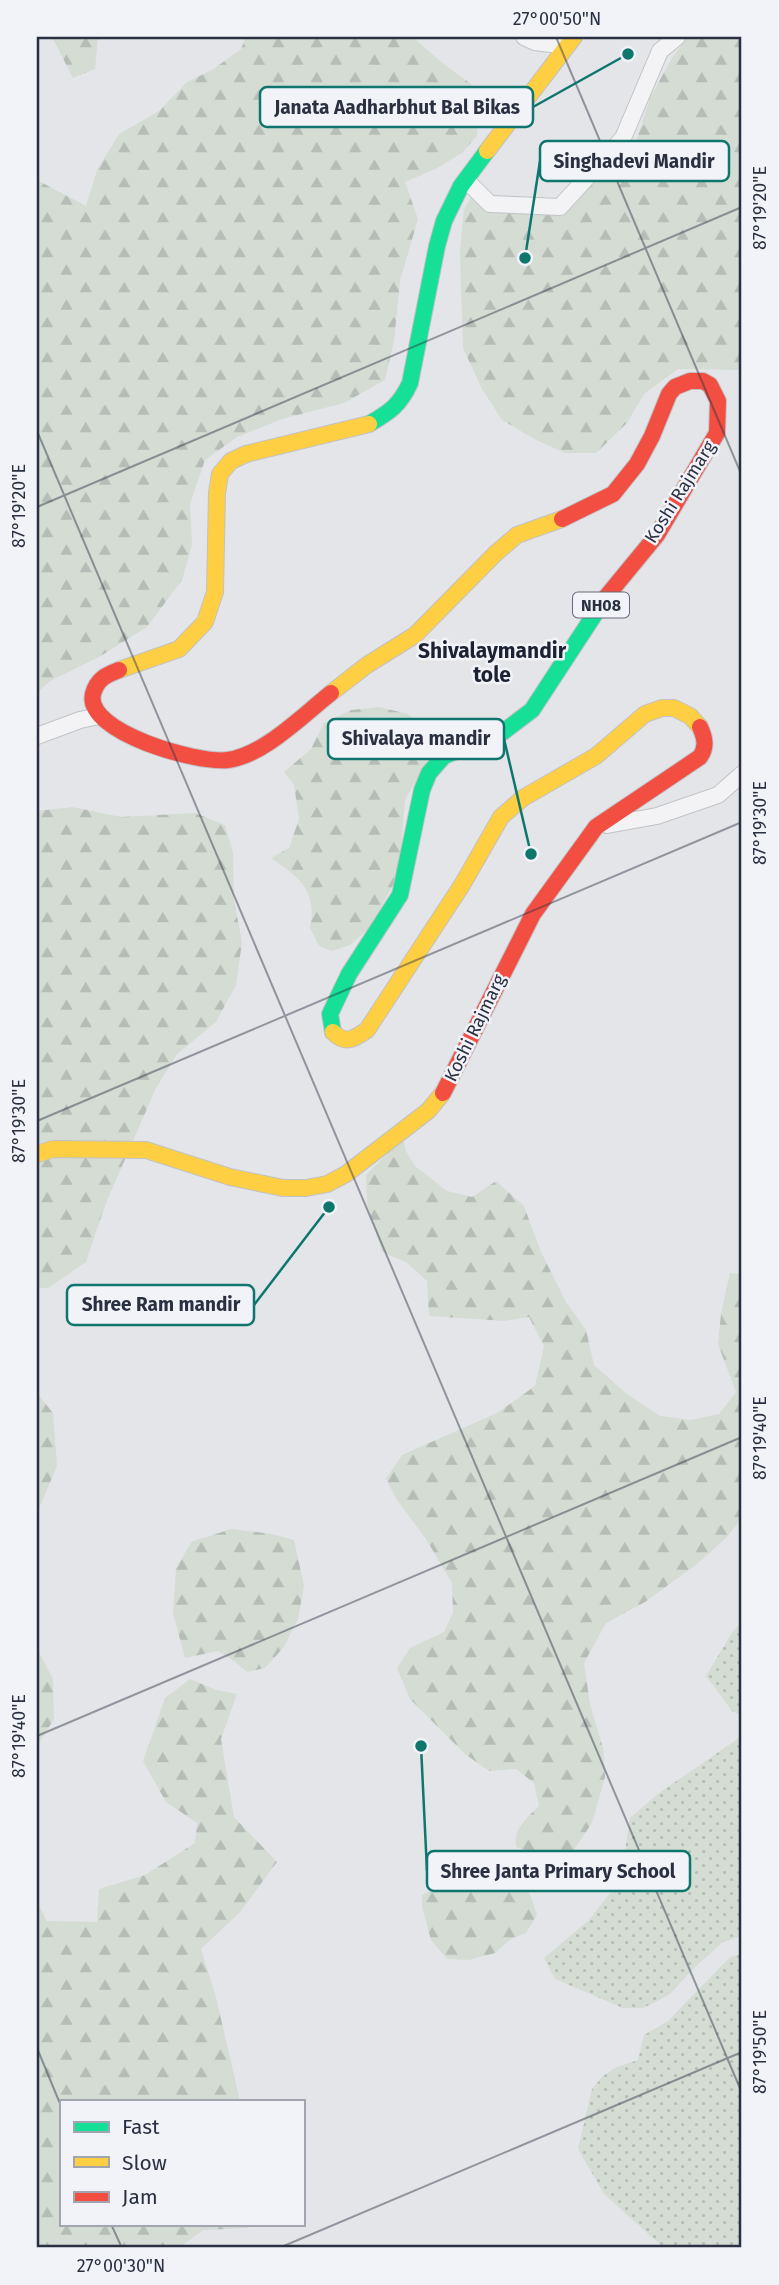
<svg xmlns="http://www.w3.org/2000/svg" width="779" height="2285" font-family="'Fira Sans',sans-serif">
<defs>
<pattern id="grass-dots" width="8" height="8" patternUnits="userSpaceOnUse" patternTransform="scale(1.75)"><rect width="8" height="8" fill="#d4dcd4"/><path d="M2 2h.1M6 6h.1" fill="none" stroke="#b6bdb7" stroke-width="1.8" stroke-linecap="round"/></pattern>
<pattern id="forest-firs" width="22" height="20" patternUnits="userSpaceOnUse" patternTransform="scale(1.75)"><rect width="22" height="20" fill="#d4dcd4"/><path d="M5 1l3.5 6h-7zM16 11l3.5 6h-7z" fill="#b6bdb7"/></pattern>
</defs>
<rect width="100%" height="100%" fill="#e4e5e8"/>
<!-- grass -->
<g fill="url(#grass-dots)">
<polygon points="742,1623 742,1716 732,1711 706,1676 733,1631"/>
<polygon points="742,1736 742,1936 723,1942 694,1968 669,1995 643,2008 623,2008 555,1979 544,1958 589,1920 621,1879 630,1818 659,1793"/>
<polygon points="742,1954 742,2248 664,2248 604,2194 578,2149 592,2089 603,2076 617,2067 638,2060 644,2035 668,2021 730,1957"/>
</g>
<!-- forest -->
<g fill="url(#forest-firs)">
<polygon points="52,37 98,37 95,69 73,78"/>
<polygon points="246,37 413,37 440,61 471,84 479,100 477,136 462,153 437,168 405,182 418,219 400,281 394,341 385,380 344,403 282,419 237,437 205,460 190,504 192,545 182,580 147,627 99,657 50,681 37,693 37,180 86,206 97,170 119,134 159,111 187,82 212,70 241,49"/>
<polygon points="688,37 742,37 742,370 678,369 644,394 627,423 596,453 565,453 534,439 502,420 482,389 463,348 460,252 464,209 480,183 516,212 552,208 607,172 635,145 650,98 672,58"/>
<path d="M379,707L408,714L432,732L433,750L405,800L399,875L368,929L350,945L332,951L319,946L310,928C318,891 299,877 271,858L289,848L299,819L294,785L284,772L311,749L324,723L351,710Z"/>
<polygon points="72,807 121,817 195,813 225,825 233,853 234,900 242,942 236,985 216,1022 177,1054 156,1088 106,1203 86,1262 48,1288 37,1288 37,811"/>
<path d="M403,1138L406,1151L415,1166L447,1191L472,1197L496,1181L524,1206L541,1252L566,1302L586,1330L594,1365L627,1394L660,1416L691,1420L719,1414L736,1392L718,1344L721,1314L730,1273L742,1274V1518L726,1538L697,1564L645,1602L606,1623L584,1663L590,1704L603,1748L605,1777L592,1823L573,1851L552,1875L529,1891L537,1915L526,1933L511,1939L495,1953L469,1960L447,1959L431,1940L422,1907V1895L455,1880L473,1881L502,1873L537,1854L516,1847C513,1829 527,1818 539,1806L534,1783L516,1769L489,1771L465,1754L410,1699L397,1668L410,1648L444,1632L453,1613L452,1583L426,1539L397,1500L386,1479L402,1455L497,1413L535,1386L544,1346L529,1317L505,1321L429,1316L427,1281L406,1262L382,1252L367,1204L366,1175Z"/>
<polygon points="37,1393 53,1413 57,1466 37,1513"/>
<polygon points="231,1529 272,1534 294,1540 304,1586 298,1619 284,1647 265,1668 247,1672 234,1661 218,1651 185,1658 173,1613 176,1569 191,1542"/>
<polygon points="37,1649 53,1679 54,1719 37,1746"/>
<polygon points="190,1679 216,1690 237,1694 221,1739 234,1817 277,1862 240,1912 201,1949 216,1997 240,2101 61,2101 61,2224 249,2224 249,2228 203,2230 179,2248 37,2248 37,1902 47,1921 97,1922 99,1889 145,1875 195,1843 197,1823 166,1802 143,1761 165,1698"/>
</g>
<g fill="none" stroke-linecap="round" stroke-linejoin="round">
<!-- street casing -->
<g stroke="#c2c3c6" stroke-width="18">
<g id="street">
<polyline points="524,37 535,42 567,46"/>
<polyline points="466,180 490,204 560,207 623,138 660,51 677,37"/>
<polyline points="37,736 80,720 99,716"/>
<polyline points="607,825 657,816 718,795 742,774"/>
</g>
</g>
<!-- fast casing -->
<g stroke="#c0c2c6" stroke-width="18">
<g id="fast">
<path d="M369,424C390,412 400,405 410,383L437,246L444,221L461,186L487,151"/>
<polyline points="333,1032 330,1014 349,974 400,895 422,790 429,773 444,756 503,732 532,710 606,597"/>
</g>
</g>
<!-- slow casing -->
<g stroke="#c0c2c6" stroke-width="18">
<g id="slow">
<polyline points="487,151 574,37"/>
<polyline points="119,670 179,649 205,622 215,592 217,493 220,474 231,461 246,454 369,424"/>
<polyline points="331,693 367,665 415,635 496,553 517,535 562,519"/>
<path d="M333,1032C345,1045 354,1039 367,1030L462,885L501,817L523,798L596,756L645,714L662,708H674L690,716L700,727"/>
<polyline points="37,1154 53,1149 146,1150 230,1177 283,1188 306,1188 327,1184 346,1174 428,1111 443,1093"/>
</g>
</g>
<!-- jam casing -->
<g stroke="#c0c2c6" stroke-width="18">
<g id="jam">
<polyline points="562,519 613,494 637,464 652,436 669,394 675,387 690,381 703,381 710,385 718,401 717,433 657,535 606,597"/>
<path d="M119,670C106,675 97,679 93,694C84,732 198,764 228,760C264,755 302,716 331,693"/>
<path d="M443,1093L533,914L596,827L700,757C707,747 705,738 700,727"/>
</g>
</g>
<!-- street -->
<use href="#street" stroke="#f3f3f5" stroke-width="16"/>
<!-- fast -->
<use href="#fast" stroke="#16e098" stroke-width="16"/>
<!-- slow -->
<use href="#slow" stroke="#ffcf43" stroke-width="16"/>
<!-- jam -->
<use href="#jam" stroke="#f24e42" stroke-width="16"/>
</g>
<!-- ticks -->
<path fill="none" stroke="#2a3042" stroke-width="2" stroke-opacity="0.45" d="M556,37L742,476M37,431L742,2093M37,507L742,207M37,1121L742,822M37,1736L742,1437M37,2048L61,2106M111,2224L122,2248M279,2248L742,2052"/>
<g text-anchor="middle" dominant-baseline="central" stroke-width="5" stroke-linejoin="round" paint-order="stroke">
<!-- shield labels -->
<rect fill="#f2f3f8" stroke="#666a79" stroke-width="2" x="573" y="592.5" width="56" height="25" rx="5"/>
<g font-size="16" font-weight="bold" fill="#2a3042">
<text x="601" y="605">NH08</text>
</g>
<!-- street labels -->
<g font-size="18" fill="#2a3042" stroke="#f2f3f8">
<text transform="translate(680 492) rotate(-58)">Koshi Rajmarg</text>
<text transform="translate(475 1028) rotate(-64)">Koshi Rajmarg</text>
</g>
<!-- quarter labels -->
<g font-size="21" font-weight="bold" fill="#1c2233" stroke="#f2f3f8">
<text x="492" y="651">Shivalaymandir<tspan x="492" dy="24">tole</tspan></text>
</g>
</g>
<!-- callouts -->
<path fill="none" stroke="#0f766e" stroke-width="2.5" d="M628 54L533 107M525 258L540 161M531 854L504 739M329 1207L254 1305M421 1746L427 1871"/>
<g fill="#0f766e" stroke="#f2f3f8" stroke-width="2.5">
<circle cx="628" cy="54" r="7"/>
<circle cx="525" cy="258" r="7"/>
<circle cx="531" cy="854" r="7"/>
<circle cx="329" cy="1207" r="7"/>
<circle cx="421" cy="1746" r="7"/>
</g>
<g fill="#f2f3f8" stroke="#0f766e" stroke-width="2.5">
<rect x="260" y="87" width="273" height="40" rx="7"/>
<rect x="540" y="141" width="189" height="40" rx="7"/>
<rect x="328" y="719" width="176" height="40" rx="7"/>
<rect x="67" y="1285" width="187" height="40" rx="7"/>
<rect x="427" y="1851" width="263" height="40" rx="7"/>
</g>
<g font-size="19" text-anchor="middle" font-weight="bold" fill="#2a3042">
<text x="397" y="114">Janata Aadharbhut Bal Bikas</text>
<text x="634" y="168">Singhadevi Mandir</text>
<text x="416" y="745">Shivalaya mandir</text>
<text x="161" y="1311">Shree Ram mandir</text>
<text x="558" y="1878">Shree Janta Primary School</text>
</g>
<!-- border -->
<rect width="779" height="2285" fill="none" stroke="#f2f3f8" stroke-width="77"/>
<!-- legend -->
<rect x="60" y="2100" width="245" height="126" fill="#f2f3f8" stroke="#a2a5af" stroke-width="2"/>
<rect x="74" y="2122" width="35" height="10" fill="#16e098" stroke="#a2a5af" stroke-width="2"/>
<text x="122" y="2134" font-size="21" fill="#2a3042">Fast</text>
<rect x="74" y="2157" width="35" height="10" fill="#ffcf43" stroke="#a2a5af" stroke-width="2"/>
<text x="122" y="2170" font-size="21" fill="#2a3042">Slow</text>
<rect x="74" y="2192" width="35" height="10" fill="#f24e42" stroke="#a2a5af" stroke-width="2"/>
<text x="122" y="2204" font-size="21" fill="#2a3042">Jam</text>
<rect x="38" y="38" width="702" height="2208" fill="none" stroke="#2a3042" stroke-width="2.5"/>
<g font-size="18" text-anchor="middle" fill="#2a3042">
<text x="557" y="25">27°00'50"N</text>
<text transform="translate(760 208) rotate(-90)" y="6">87°19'20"E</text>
<text transform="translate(19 506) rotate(-90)" y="6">87°19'20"E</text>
<text transform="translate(760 823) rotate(-90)" y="6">87°19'30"E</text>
<text transform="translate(19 1121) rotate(-90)" y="6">87°19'30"E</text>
<text transform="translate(760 1438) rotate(-90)" y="6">87°19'40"E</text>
<text transform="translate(19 1736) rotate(-90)" y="6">87°19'40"E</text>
<text transform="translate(760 2052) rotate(-90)" y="6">87°19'50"E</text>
<text x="121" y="2272">27°00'30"N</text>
</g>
</svg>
